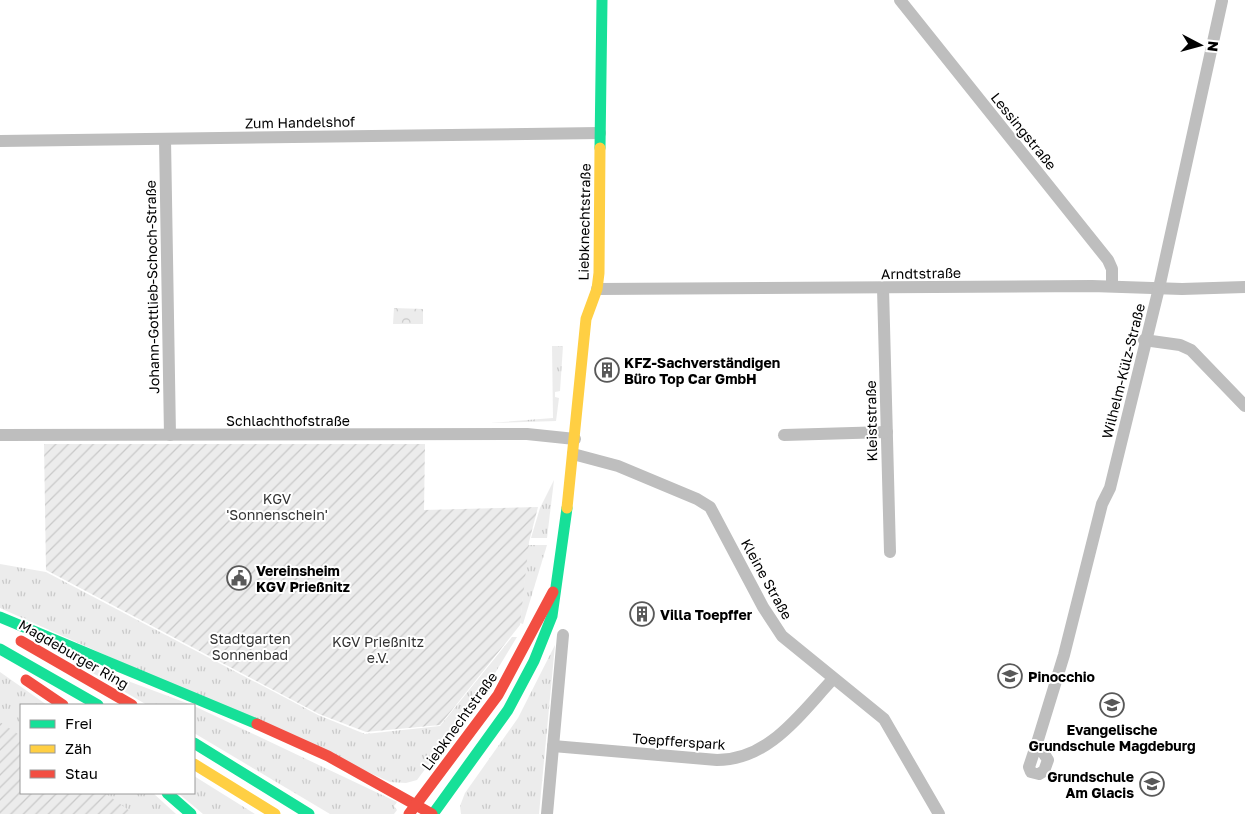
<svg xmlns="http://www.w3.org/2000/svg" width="1245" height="814" font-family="'Golos Text',sans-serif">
<defs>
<pattern id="grass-tufts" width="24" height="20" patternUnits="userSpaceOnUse" patternTransform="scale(1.25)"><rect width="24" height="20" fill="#ececec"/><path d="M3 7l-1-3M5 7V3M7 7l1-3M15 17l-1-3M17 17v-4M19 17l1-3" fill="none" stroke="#c9c9c9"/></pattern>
<pattern id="forest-crowns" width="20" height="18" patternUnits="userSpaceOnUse" patternTransform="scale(1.25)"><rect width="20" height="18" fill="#ececec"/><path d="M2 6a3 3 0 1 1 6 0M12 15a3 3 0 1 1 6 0" fill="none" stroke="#c9c9c9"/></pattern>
<pattern id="garden-furrows" width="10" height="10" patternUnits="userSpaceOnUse" patternTransform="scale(1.25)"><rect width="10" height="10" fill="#ececec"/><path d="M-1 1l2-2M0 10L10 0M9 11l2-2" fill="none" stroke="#c9c9c9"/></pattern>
</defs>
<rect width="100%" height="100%" fill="#fff"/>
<!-- grass -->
<g fill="url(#grass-tufts)">
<polygon points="552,346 563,346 560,391 555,392 555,397 559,398 556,421 490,423 553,418"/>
<polygon points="554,480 547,538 531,538 540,508"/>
<polygon points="528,545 547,545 523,624 520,623"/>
<polygon points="0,564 46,572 318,715 365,734 440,726 512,637 517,637 489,683 417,780 406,783 390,782 0,608"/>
<polygon points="555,645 539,814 461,814 460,806 465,793 518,718"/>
<polygon points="69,659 192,705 147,705"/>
<polygon points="0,672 47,705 21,705 21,738 0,723"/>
<polygon points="194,706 397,802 394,806 397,810 394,814 330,814 194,733"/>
<polygon points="194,776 255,814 203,814 178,793 194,793"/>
<polygon points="100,793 153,793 176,814 130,814"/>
</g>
<!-- forest -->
<polygon fill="url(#forest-crowns)" points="394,308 423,309 423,324 393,324"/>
<!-- garden -->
<g fill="url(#garden-furrows)">
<polygon points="44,444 425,444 424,510 538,507 529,542 520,625 440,725 366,732 319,714 46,570"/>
<polygon points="0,722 21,736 21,793 105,793 134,814 0,814"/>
</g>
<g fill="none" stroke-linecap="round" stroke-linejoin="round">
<!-- street -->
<g stroke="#bebebe" stroke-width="12">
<polyline points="900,0 1108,260 1112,269 1112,286"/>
<polyline points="165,139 170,435"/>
<polyline points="0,141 600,133"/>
<polyline points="883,288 890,552"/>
<polyline points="597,289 1092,286 1182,289 1245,287"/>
<polyline points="1144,340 1180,345 1191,350 1245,406"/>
<polyline points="0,435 527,434 575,439"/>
<polyline points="784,435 887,432"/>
<polyline points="573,454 618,466 697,499 710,507 763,607 782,636 884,719 939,814"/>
<polyline points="1037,743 1064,655 1102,504 1110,488 1159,288 1222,1"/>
<polygon points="1037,743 1048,760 1044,771 1039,774 1031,772 1029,767"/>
<path d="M553,746L717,760C769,760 800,714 833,679"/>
<polyline points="547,814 563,635"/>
</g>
<!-- fast -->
<g stroke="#16e098" stroke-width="11">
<polyline points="600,148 602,0"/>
<polyline points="0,617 257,724"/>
<polyline points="0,649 98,705"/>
<polyline points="194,743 309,814"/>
<polyline points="167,793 191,814"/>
<polyline points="433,814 508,710 534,661 552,616 567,508"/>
</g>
<!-- slow -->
<g stroke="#ffcf43" stroke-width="11">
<polyline points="567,508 586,319 597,289 599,273 600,148"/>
<polyline points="194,764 275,814"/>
</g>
<!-- jam -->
<g stroke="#f24e42" stroke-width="11">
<polyline points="21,641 132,705"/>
<polyline points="26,680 63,705"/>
<polyline points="257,724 328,756 432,814"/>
<polyline points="409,814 498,695 553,592"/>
</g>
</g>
<!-- icons -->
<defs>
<g id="building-ring" transform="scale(1.25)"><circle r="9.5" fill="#fff" stroke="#595959" stroke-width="1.5"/><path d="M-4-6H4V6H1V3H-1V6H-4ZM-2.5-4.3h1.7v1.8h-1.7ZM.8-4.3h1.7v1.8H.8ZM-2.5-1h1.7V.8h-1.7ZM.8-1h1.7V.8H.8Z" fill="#595959"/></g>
<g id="civic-ring" transform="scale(1.25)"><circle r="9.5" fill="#fff" stroke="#595959" stroke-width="1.5"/><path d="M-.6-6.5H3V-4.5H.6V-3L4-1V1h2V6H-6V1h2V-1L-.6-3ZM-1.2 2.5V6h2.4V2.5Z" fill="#595959"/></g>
<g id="school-ring" transform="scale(1.25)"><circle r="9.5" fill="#fff" stroke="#595959" stroke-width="1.5"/><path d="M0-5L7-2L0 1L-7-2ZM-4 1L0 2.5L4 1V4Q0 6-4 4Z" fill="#595959"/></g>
</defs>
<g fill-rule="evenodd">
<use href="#building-ring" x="607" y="370"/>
<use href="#civic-ring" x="239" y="578"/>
<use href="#building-ring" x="642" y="614"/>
<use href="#school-ring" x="1010" y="676"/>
<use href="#school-ring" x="1112" y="705"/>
<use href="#school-ring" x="1152" y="784"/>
</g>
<g text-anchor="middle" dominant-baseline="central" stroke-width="4" stroke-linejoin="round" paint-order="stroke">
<!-- street labels -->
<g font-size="14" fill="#000" stroke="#fff">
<text transform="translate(300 122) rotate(-1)">Zum Handelshof</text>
<text transform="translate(1024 131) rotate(51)">Lessingstraße</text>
<text transform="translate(584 222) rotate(-89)">Liebknechtstraße</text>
<text transform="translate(921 273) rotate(-1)">Arndtstraße</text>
<text transform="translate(152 287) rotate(-91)">Johann-Gottlieb-Schoch-Straße</text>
<text transform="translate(1123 371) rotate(-76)">Wilhelm-Külz-Straße</text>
<text x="288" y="420">Schlachthofstraße</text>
<text transform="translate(871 421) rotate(-91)">Kleiststraße</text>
<text transform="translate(767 579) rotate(61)">Kleine Straße</text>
<text transform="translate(74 654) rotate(30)">Magdeburger Ring</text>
<text transform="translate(459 721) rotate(-54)">Liebknechtstraße</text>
<text transform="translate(679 741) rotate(4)">Toepfferspark</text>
</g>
<!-- poi labels -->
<g font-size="14" font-weight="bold" fill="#000" stroke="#fff" text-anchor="start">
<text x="624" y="362">KFZ-Sachverständigen<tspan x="624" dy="16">Büro Top Car GmbH</tspan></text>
<text x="256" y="570">Vereinsheim<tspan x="256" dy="16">KGV Prießnitz</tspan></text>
<text x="660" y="614">Villa Toepffer</text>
<text x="1028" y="676">Pinocchio</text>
<text x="1112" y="729" text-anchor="middle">Evangelische<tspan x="1112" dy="16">Grundschule Magdeburg</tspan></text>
<text x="1134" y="776" text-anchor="end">Grundschule<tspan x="1134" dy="16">Am Glacis</tspan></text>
</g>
<!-- park labels -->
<g font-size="14" fill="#333" stroke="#fff">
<text x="277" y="498">KGV<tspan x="277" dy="16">'Sonnenschein'</tspan></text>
<text x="250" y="638">Stadtgarten<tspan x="250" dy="16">Sonnenbad</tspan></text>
<text x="378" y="641">KGV Prießnitz<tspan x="378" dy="16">e.V.</tspan></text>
</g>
</g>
<!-- legend -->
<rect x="20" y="704" width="175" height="90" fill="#ffffff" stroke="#999999"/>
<rect x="30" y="720" width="25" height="8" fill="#16e098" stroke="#999999"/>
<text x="65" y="729" font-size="15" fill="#000000">Frei</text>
<rect x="30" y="745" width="25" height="8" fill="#ffcf43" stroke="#999999"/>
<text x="65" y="754" font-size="15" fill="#000000">Zäh</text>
<rect x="30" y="770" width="25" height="8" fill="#f24e42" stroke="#999999"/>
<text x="65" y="779" font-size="15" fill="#000000">Stau</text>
<!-- north arrow -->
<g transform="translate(1200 45) rotate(96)" stroke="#ffffff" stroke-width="4" paint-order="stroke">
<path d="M0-4L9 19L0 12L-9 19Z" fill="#000000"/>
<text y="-8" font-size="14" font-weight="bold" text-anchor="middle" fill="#000000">N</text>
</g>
</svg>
